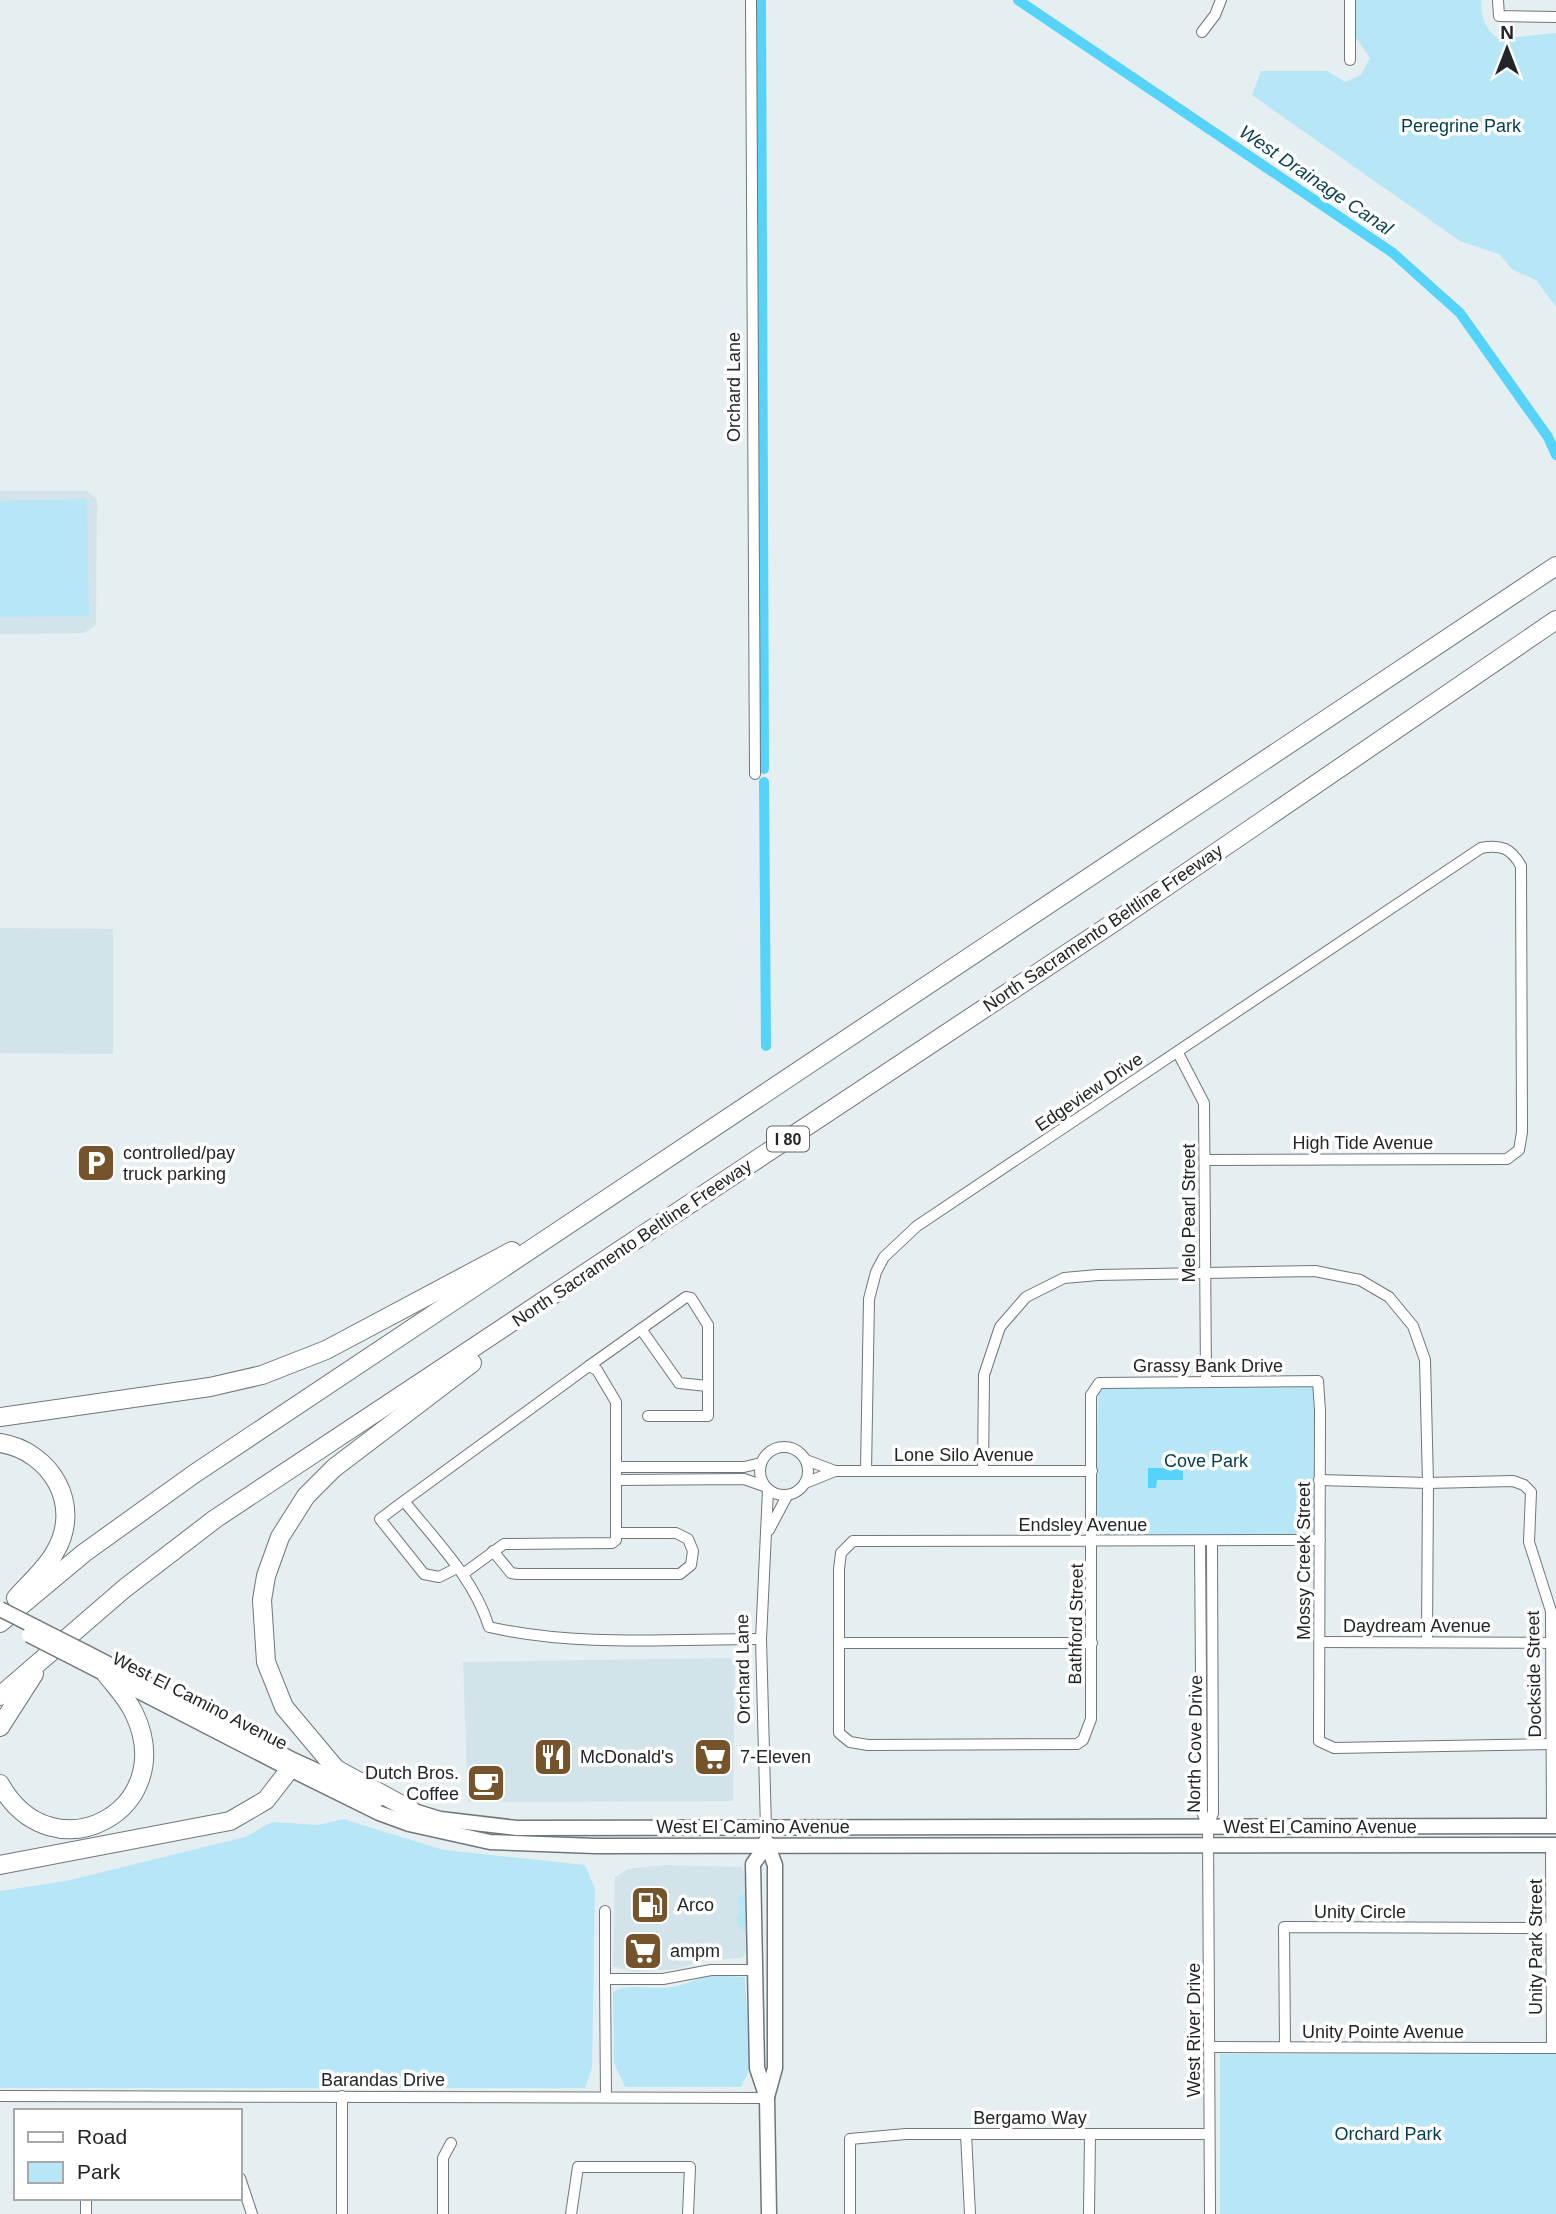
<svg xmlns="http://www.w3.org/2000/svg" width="1556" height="2214" font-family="Arial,sans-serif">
<rect width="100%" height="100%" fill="#e5eef1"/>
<!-- built -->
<g fill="#d2e3ea">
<polygon points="0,491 86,491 97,499 96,625 84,633 0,634"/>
<polygon points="0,928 113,929 113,1054 0,1053"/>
<polygon points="735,1658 733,1801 468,1802 463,1662"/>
<polygon points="665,1865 742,1867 751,1899 748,1949 742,1958 707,1960 676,1969 634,1972 613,1966 615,1877 628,1869"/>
</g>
<!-- green -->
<g fill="#b7e6f7">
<path d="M1356,0H1481C1481,18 1485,29 1499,39L1556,33V307L1536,280L1513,270L1499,254L1460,241L1252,95L1261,71H1327L1345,82L1361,75L1370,58L1356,38Z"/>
<polygon points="87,499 89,616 0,617 0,501"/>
<polygon points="1318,1381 1320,1540 1093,1540 1099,1383"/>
<polygon points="343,1819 444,1850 585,1865 595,1889 592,2067 585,2088 0,2088 0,1891 66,1881 245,1837 272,1822 318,1825"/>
<polygon points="745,1893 745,1932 738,1925 737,1917 740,1915 738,1898"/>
<path d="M708,1975L745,1977L750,2068L741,2087H625L614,2063L613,1992C628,1983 646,1989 663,1988C679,1987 693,1981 708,1975Z"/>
<rect x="1220" y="2054" width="336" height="160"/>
</g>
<!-- water -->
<polygon fill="#55d3f8" points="1148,1468 1183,1468 1183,1480 1157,1480 1156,1488 1148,1488"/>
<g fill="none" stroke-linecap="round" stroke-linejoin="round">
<!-- canal -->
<g stroke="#55d3f8" stroke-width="10">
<polyline points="761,0 764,769"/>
<polyline points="1018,0 1393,253 1460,313 1548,437 1556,455"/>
<polyline points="764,782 766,1046"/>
</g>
<!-- street casing -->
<g stroke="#6f777a" stroke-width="12">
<g id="street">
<polyline points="751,0 755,774"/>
<polyline points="1350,0 1350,60"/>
<polyline points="1498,0 1499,16 1556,17"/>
<polyline points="1202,32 1215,15 1221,0"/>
<polyline points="1178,1053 1204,1103 1206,1380"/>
<polyline points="641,1329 679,1383 707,1386"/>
<polyline points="589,1366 686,1297 691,1298 708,1325 708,1416 648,1416"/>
<circle cx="784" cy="1471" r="24"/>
<polyline points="806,1460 835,1471 1092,1471"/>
<polyline points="617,1467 744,1467 761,1463"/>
<path d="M866,1471L869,1299L876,1272L884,1257L917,1226L1481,848C1501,844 1511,848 1521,866L1522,1132L1519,1150L1507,1159L1205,1160"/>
<polyline points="983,1471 984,1375 1000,1327 1026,1297 1064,1278 1098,1275 1315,1271 1360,1280 1389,1297 1413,1326 1425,1360 1428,1483 1513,1481 1524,1485 1531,1492 1529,1542 1551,1611 1552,1826"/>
<polyline points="617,1480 744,1479 764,1486"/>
<polyline points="1319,1480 1428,1483 1427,1641"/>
<polyline points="805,1483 835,1471"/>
<polyline points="404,1501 380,1519 424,1574 439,1577 457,1568"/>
<polyline points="769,1530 787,1496"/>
<path d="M1320,1540C1164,1540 1009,1541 853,1541L841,1553L839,1569V1733L850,1742L868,1745L1077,1744L1083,1740L1091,1719V1395L1099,1383L1318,1381L1320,1410L1319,1741L1334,1748L1556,1744"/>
<polyline points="1200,1542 1202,1812 1208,1827"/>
<polyline points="493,1551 511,1573 518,1574 680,1574 691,1565 693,1551 688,1539 676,1533 617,1533"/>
<path d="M463,1574L504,1544L612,1543L616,1540V1402L597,1370L589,1366L404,1501C435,1540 474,1578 489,1627C576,1647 671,1639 761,1639"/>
<polyline points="1320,1642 1556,1643"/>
<polyline points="839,1643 1092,1643"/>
<polyline points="766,1828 761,1639 768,1490"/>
<polyline points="1551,1845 1552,2048"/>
<polyline points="605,1911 605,1979 663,1979 711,1970 755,1970"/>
<polyline points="605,1979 606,2096"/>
<polyline points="1209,2047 1556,2048"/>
<polyline points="1285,2047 1284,1927 1556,1928"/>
<polyline points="0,2096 767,2098"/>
<polyline points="342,2096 342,2214"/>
<polyline points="966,2134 970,2214"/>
<polyline points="240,2178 252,2214"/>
<polyline points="86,2214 86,2198"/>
<polyline points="443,2214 443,2158 451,2143"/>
<polyline points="571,2214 578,2167 690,2167 688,2214"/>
<polyline points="850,2214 850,2139 906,2134 1209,2134"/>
<polyline points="1089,2214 1090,2134"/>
<polyline points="1210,2214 1208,1827 1213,1813 1212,1542"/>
</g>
</g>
<!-- secondary casing -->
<g stroke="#6f777a" stroke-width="17">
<g id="secondary">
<polyline points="87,1653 293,1760 379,1799"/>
<polyline points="82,1662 290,1769 379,1813 409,1824 490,1842 595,1846 1556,1845"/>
<polyline points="401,1807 440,1819 517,1828 1556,1826"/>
<polyline points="766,1841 775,1865 775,2068 767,2097"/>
<polyline points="766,1846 753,1864 757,2068 767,2098 769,2214"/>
</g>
</g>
<!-- highway casing -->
<g stroke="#6f777a" stroke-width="20">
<g id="highway">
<polyline points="0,1417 210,1387 262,1375 326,1350 512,1251"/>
<path d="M0,1443C51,1451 83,1505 55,1552C46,1569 29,1583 16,1598"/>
<polyline points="0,1623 84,1553 194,1474 1556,566"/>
<polyline points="0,1696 125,1588 215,1519 1113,923 1556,620"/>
<polyline points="0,1727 34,1674"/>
<path d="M0,1784C52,1878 181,1811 134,1713C127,1698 115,1686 106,1674"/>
<polyline points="411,1810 336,1769 284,1707 266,1662 262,1600 266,1576 280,1537 306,1496 334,1468 472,1363"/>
<polyline points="0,1865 230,1821 266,1800 290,1769"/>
</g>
</g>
<!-- street -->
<use href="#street" stroke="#fff" stroke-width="10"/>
<!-- secondary -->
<use href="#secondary" stroke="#fff" stroke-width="14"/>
<!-- highway -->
<use href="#highway" stroke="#fff" stroke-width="18"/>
<!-- secondary-bridge casing -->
<g stroke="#6f777a" stroke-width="17" stroke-linecap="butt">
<g id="secondary-bridge">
<polyline points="0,1609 87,1653"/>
<polyline points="29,1635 82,1662"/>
</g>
</g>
<!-- secondary-bridge -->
<use href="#secondary-bridge" stroke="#fff" stroke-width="14"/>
</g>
<!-- icons -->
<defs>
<g id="parking-square" transform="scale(2.0125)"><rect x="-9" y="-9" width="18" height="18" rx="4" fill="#75532b" stroke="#fff"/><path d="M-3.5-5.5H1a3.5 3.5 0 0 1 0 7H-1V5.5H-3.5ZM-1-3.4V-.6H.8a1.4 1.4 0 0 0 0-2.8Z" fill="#fff"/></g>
<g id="restaurant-square" transform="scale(2.0125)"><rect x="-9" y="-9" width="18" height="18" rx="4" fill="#75532b" stroke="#fff"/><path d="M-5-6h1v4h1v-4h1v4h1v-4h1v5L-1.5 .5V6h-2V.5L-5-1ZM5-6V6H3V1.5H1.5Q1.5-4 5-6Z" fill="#fff"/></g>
<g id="supermarket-square" transform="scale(2.0125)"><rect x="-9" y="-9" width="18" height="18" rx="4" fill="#75532b" stroke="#fff"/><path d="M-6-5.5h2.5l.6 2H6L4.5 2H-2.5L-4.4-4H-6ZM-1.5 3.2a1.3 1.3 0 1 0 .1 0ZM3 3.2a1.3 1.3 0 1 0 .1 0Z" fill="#fff"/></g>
<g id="cafe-square" transform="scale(2.0125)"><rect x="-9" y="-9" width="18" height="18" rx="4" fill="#75532b" stroke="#fff"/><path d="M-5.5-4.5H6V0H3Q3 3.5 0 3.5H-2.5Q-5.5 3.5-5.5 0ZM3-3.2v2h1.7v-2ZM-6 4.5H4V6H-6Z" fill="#fff"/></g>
<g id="fuel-square" transform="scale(2.0125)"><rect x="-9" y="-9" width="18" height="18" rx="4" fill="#75532b" stroke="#fff"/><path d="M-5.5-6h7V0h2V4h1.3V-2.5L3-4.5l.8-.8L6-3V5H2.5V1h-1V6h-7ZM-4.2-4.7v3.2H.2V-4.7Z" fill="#fff"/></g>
</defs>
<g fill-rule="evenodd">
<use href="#parking-square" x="96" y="1163"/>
<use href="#restaurant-square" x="553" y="1757"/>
<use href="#supermarket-square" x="713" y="1757"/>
<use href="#cafe-square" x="486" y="1783"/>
<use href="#fuel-square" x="650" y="1905"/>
<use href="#supermarket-square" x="643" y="1951"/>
</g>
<g text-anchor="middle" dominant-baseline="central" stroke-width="7" stroke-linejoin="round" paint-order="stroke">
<!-- shield labels -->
<rect fill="#fff" stroke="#646668" stroke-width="2" x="767" y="1126.5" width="42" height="25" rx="5"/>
<g font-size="16" font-weight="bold" fill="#222527">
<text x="788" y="1139">I 80</text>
</g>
<!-- park labels -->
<g font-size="18" fill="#003c4c" stroke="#fff">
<text x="1461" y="126">Peregrine Park</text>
<text x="1206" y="1461">Cove Park</text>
<text x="1388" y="2134">Orchard Park</text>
</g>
<!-- street labels -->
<g font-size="18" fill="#222527" stroke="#fff">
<text transform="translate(734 387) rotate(-90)">Orchard Lane</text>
<text transform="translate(1103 928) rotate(-34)">North Sacramento Beltline Freeway</text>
<text transform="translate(1089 1092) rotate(-34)">Edgeview Drive</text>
<text x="1363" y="1143">High Tide Avenue</text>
<text transform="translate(1189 1213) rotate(-90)">Melo Pearl Street</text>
<text transform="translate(632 1243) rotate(-34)">North Sacramento Beltline Freeway</text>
<text x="1208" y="1366">Grassy Bank Drive</text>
<text x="964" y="1455">Lone Silo Avenue</text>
<text x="1083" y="1525">Endsley Avenue</text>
<text transform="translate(1304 1561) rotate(-90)">Mossy Creek Street</text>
<text transform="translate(1076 1624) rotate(-89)">Bathford Street</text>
<text x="1417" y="1626">Daydream Avenue</text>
<text transform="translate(743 1669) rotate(-91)">Orchard Lane</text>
<text transform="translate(1534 1674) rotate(-91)">Dockside Street</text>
<text transform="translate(200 1701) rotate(27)">West El Camino Avenue</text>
<text transform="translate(1195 1744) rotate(-89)">North Cove Drive</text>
<text x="753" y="1827">West El Camino Avenue</text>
<text x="1320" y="1827">West El Camino Avenue</text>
<text x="1360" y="1912">Unity Circle</text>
<text transform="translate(1536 1947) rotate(-90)">Unity Park Street</text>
<text transform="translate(1194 2030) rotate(-90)">West River Drive</text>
<text x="1383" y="2032">Unity Pointe Avenue</text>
<text x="383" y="2080">Barandas Drive</text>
<text x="1030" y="2118">Bergamo Way</text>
</g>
<!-- poi labels -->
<g font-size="18" fill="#222527" stroke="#fff" text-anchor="start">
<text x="123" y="1153">controlled/pay<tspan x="123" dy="21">truck parking</tspan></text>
<text x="580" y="1757">McDonald's</text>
<text x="740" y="1757">7-Eleven</text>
<text x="459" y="1773" text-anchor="end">Dutch Bros.<tspan x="459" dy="21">Coffee</tspan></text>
<text x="677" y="1905">Arco</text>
<text x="670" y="1951">ampm</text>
</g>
<!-- water labels -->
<g font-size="19" font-style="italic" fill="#0b4453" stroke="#fff">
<text transform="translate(1316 180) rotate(34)">West Drainage Canal</text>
</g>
</g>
<!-- legend -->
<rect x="14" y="2109" width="228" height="91" fill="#ffffff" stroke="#a7a8a9" stroke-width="2"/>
<rect x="28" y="2132" width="35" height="10" fill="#ffffff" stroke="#a7a8a9" stroke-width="2"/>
<text x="77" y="2144" font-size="21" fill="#222527">Road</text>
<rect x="28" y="2162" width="35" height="21" fill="#b7e6f7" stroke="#a7a8a9" stroke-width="2"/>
<text x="77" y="2179" font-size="21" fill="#222527">Park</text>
<!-- north arrow -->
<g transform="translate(1507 49)" stroke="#ffffff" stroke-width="5" paint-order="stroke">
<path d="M0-5L12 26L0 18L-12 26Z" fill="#222527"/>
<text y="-10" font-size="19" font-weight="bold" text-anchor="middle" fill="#222527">N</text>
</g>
</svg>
